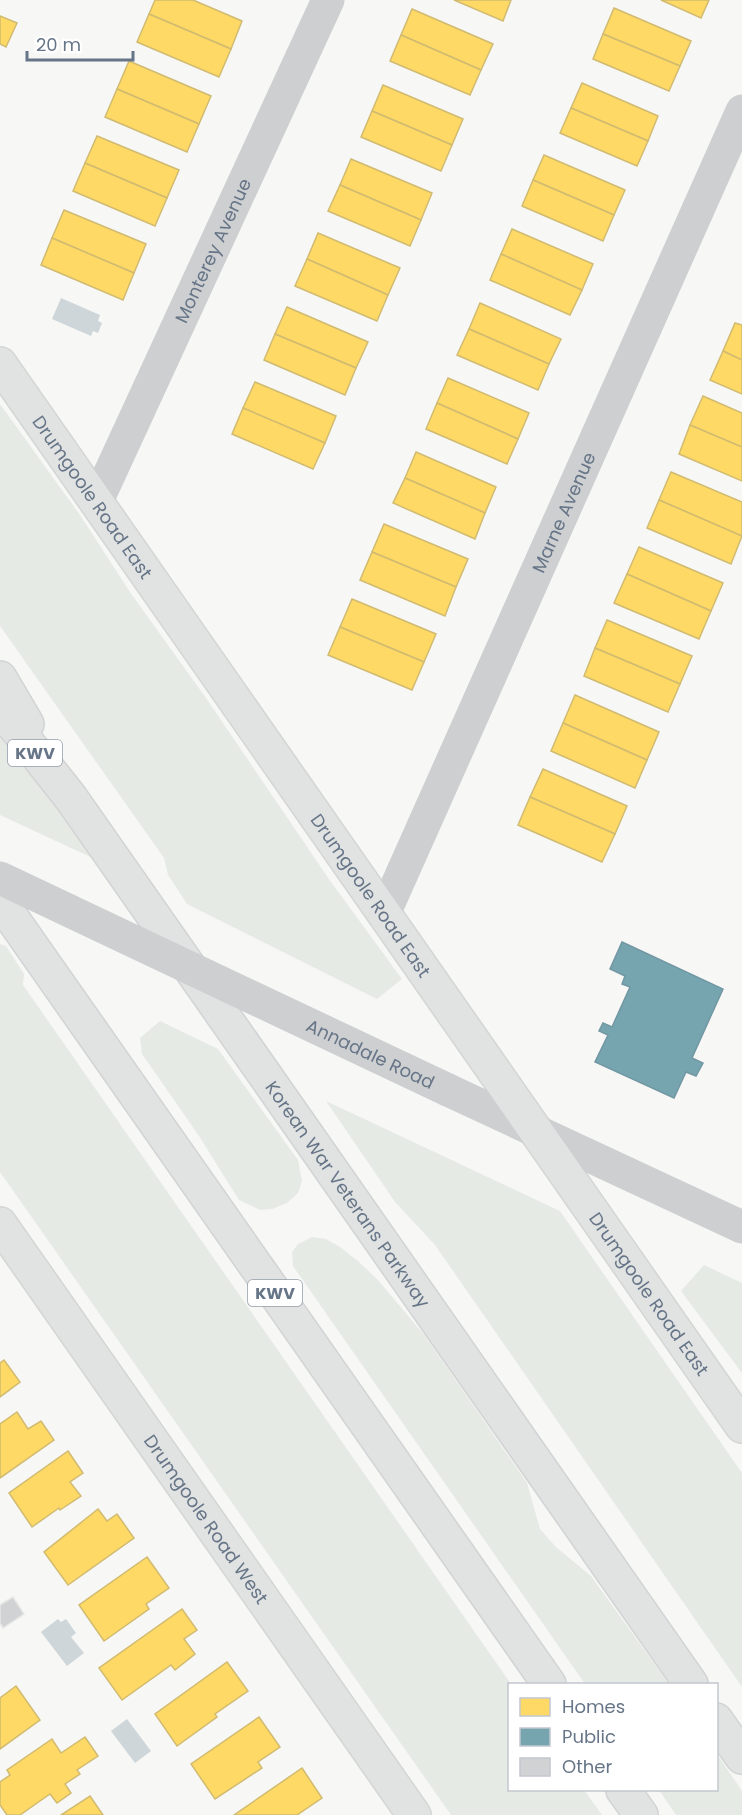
<svg xmlns="http://www.w3.org/2000/svg" width="742" height="1815" font-family="Poppins,sans-serif">
<rect width="100%" height="100%" fill="#f7f7f6"/>
<!-- green -->
<g fill="#e6eae4">
<polygon points="0,404 80,515 130,592 206,698 331,882 402,979 377,999 187,904 168,875 164,858 0,626"/>
<polygon points="0,724 99,861 0,815"/>
<polygon points="0,944 6,946 24,974 23,985 511,1684 510,1684 510,1790 584,1790 602,1815 451,1815 0,1172"/>
<polygon points="160,1021 218,1049 298,1160 302,1181 298,1193 287,1203 272,1209 260,1210 239,1200 199,1136 142,1054 140,1038"/>
<polygon points="326,1101 560,1211 742,1473 742,1687 435,1245 395,1202"/>
<polygon points="312,1237 326,1239 340,1247 358,1261 378,1280 425,1336 527,1483 540,1529 556,1547 591,1576 669,1684 585,1684 293,1266 292,1252 298,1244"/>
<polygon points="704,1265 742,1283 742,1373 681,1291"/>
<polygon points="717,1754 742,1791 742,1815 676,1815 659,1790 716,1790"/>
</g>
<!-- water -->
<g fill="#ced6d9">
<polygon points="61,298 100,315 98,321 102,323 98,333 93,331 91,336 52,319"/>
<polygon points="58,1619 61,1622 66,1619 76,1633 71,1637 84,1653 67,1666 41,1632"/>
<polygon points="127,1719 151,1751 135,1763 111,1731"/>
</g>
<!-- homes -->
<g fill="#ffd966" stroke="#d1bb70" stroke-width="1.5">
<polygon points="155,0 193,0 242,21 231,49 149,14"/>
<polygon points="454,0 511,0 503,21"/>
<polygon points="661,0 709,0 701,18"/>
<polygon points="614,8 691,41 680,66 603,34"/>
<polygon points="412,9 493,44 481,70 401,35"/>
<polygon points="149,14 231,49 219,77 137,42"/>
<polygon points="0,16 17,23 6,47 0,44"/>
<polygon points="603,34 680,66 669,91 593,59"/>
<polygon points="401,35 481,70 470,95 390,61"/>
<polygon points="129,61 211,96 199,124 117,89"/>
<polygon points="582,83 658,116 648,141 571,108"/>
<polygon points="383,85 463,119 452,145 372,111"/>
<polygon points="117,89 199,124 187,152 105,117"/>
<polygon points="571,108 648,141 637,166 560,133"/>
<polygon points="372,111 452,145 441,171 361,137"/>
<polygon points="97,136 179,170 167,198 85,163"/>
<polygon points="544,155 625,190 614,215 533,180"/>
<polygon points="351,159 432,193 421,220 340,185"/>
<polygon points="85,163 167,198 155,226 73,191"/>
<polygon points="533,180 614,215 603,241 522,206"/>
<polygon points="340,185 421,220 410,246 328,211"/>
<polygon points="64,210 146,244 134,273 52,238"/>
<polygon points="512,229 593,264 582,290 501,254"/>
<polygon points="318,233 400,268 388,295 307,259"/>
<polygon points="52,238 134,273 123,300 41,265"/>
<polygon points="501,254 582,290 570,315 490,280"/>
<polygon points="307,259 388,295 377,321 295,286"/>
<polygon points="480,303 561,339 549,364 469,329"/>
<polygon points="287,307 368,342 356,368 275,334"/>
<polygon points="735,323 742,325 742,360 723,351"/>
<polygon points="469,329 549,364 538,390 457,355"/>
<polygon points="275,334 356,368 345,395 264,360"/>
<polygon points="723,351 742,360 742,394 710,380"/>
<polygon points="448,378 529,413 518,439 437,403"/>
<polygon points="255,382 336,416 325,443 243,408"/>
<polygon points="703,396 742,413 742,447 690,425"/>
<polygon points="437,403 518,439 507,464 426,429"/>
<polygon points="243,408 325,443 313,469 232,434"/>
<polygon points="690,425 742,447 742,481 679,454"/>
<polygon points="416,452 496,487 485,513 405,478"/>
<polygon points="671,472 742,502 742,536 659,500"/>
<polygon points="405,478 485,513 475,539 393,503"/>
<polygon points="659,500 742,536 731,564 647,528"/>
<polygon points="384,524 468,559 456,587 372,552"/>
<polygon points="639,547 723,583 711,611 627,574"/>
<polygon points="372,552 456,587 445,616 360,580"/>
<polygon points="627,574 711,611 699,639 614,603"/>
<polygon points="352,599 436,634 424,662 340,627"/>
<polygon points="607,620 692,656 680,684 595,648"/>
<polygon points="340,627 424,662 412,690 328,655"/>
<polygon points="595,648 680,684 668,712 584,676"/>
<polygon points="575,695 659,732 647,760 563,723"/>
<polygon points="563,723 647,760 635,788 551,751"/>
<polygon points="543,769 627,806 615,834 530,797"/>
<polygon points="530,797 615,834 602,862 518,825"/>
<polygon points="4,1360 20,1382 0,1397 0,1363"/>
<polygon points="17,1412 28,1429 41,1421 54,1440 0,1478 0,1424"/>
<polygon points="68,1451 83,1473 70,1482 81,1496 60,1510 59,1508 32,1527 9,1493"/>
<polygon points="98,1509 107,1521 117,1514 134,1538 68,1585 44,1552"/>
<polygon points="147,1557 169,1588 146,1604 149,1609 104,1641 79,1605"/>
<polygon points="182,1609 197,1630 184,1639 195,1654 175,1670 171,1665 122,1700 99,1668"/>
<polygon points="227,1662 248,1691 215,1714 217,1717 177,1746 155,1714"/>
<polygon points="16,1686 40,1720 0,1749 0,1698"/>
<polygon points="259,1717 280,1747 258,1762 262,1768 215,1799 191,1764"/>
<polygon points="85,1737 98,1756 77,1770 80,1774 65,1784 71,1793 57,1803 50,1794 20,1815 7,1815 0,1805 0,1782 10,1775 7,1770 52,1739 61,1753"/>
<polygon points="302,1768 322,1798 297,1815 234,1815"/>
<polygon points="90,1796 103,1815 61,1815"/>
</g>
<!-- public -->
<polygon fill="#76a5af" stroke="#7197a3" stroke-width="1.5" points="622,942 723,989 692,1058 703,1063 696,1076 686,1072 674,1098 595,1062 608,1035 599,1031 603,1023 612,1027 630,987 622,984 625,976 610,969"/>
<!-- building -->
<polygon fill="#d1d2d3" stroke="#e6e6e6" stroke-width="1.5" points="13,1597 24,1614 3,1628 0,1623 0,1605"/>
<g fill="none" stroke-linecap="round" stroke-linejoin="round">
<!-- major casing -->
<g stroke="#d4d5d5" stroke-width="36">
<g id="major">
<path id="s3" d="M0,364L742,1426"/>
<path id="s4" d="M0,1224L414,1815"/>
</g>
</g>
<!-- highway casing -->
<g stroke="#d2d3d4" stroke-width="36">
<g id="highway">
<polyline points="0,678 27,724"/>
<path id="s5" d="M0,708L71,798L691,1684"/>
<polyline points="0,901 549,1684"/>
<polyline points="716,1720 742,1757"/>
<polyline points="623,1790 641,1815"/>
</g>
</g>
<!-- minor -->
<g stroke="#cecfd1" stroke-width="33">
<path id="s1" d="M97,501L328,0"/>
<path id="s2" d="M384,914L742,111"/>
<polyline points="448,1090 742,1227"/>
</g>
<!-- major -->
<use href="#major" stroke="#e1e2e2" stroke-width="33"/>
<!-- highway -->
<use href="#highway" stroke="#e1e2e2" stroke-width="33"/>
<!-- minor-bridge -->
<path stroke="#cecfd1" stroke-width="33" id="s6" d="M0,878L448,1090"/>
</g>
<g text-anchor="middle" dominant-baseline="central" stroke-width="6" stroke-linejoin="round" paint-order="stroke">
<!-- shield labels -->
<g fill="#fff" stroke="#949eab" stroke-width="1.5">
<rect x="8" y="740" width="54" height="26" rx="4.5"/>
<rect x="248" y="1280" width="54" height="26" rx="4.5"/>
</g>
<g font-size="16" font-weight="bold" fill="#667587">
<text x="35" y="753">KWV</text>
<text x="275" y="1293">KWV</text>
</g>
<!-- street labels -->
<g font-size="18" fill="#667587" stroke="#fff">
<text stroke="none"><textPath href="#s1" startOffset="276">Monterey Avenue</textPath></text>
<text stroke="none"><textPath href="#s3" startOffset="162">Drumgoole Road East</textPath></text>
<text stroke="none"><textPath href="#s2" startOffset="440">Marne Avenue</textPath></text>
<text stroke="none"><textPath href="#s3" startOffset="648">Drumgoole Road East</textPath></text>
<text stroke="none"><textPath href="#s6" startOffset="410">Annadale Road</textPath></text>
<text stroke="none"><textPath href="#s5" startOffset="598">Korean War Veterans Parkway</textPath></text>
<text stroke="none"><textPath href="#s3" startOffset="1134">Drumgoole Road East</textPath></text>
<text stroke="none"><textPath href="#s4" startOffset="360">Drumgoole Road West</textPath></text>
</g>
</g>
<!-- legend -->
<rect x="508" y="1683" width="210" height="108" fill="#ffffff" stroke="#c2c8cf" stroke-width="1.5"/>
<rect x="520" y="1698" width="30" height="18" fill="#ffd966" stroke="#c2c8cf" stroke-width="1.5"/>
<text x="562" y="1713" font-size="18" fill="#667587">Homes</text>
<rect x="520" y="1728" width="30" height="18" fill="#76a5af" stroke="#c2c8cf" stroke-width="1.5"/>
<text x="562" y="1743" font-size="18" fill="#667587">Public</text>
<rect x="520" y="1758" width="30" height="18" fill="#d1d2d3" stroke="#c2c8cf" stroke-width="1.5"/>
<text x="562" y="1773" font-size="18" fill="#667587">Other</text>
<!-- scale -->
<path d="M27 51v9h106v-9" fill="none" stroke="#667587" stroke-width="3"/>
<text x="36" y="51" font-size="18" fill="#667587" stroke="#ffffff" stroke-width="4.5" paint-order="stroke">20 m</text>
</svg>
